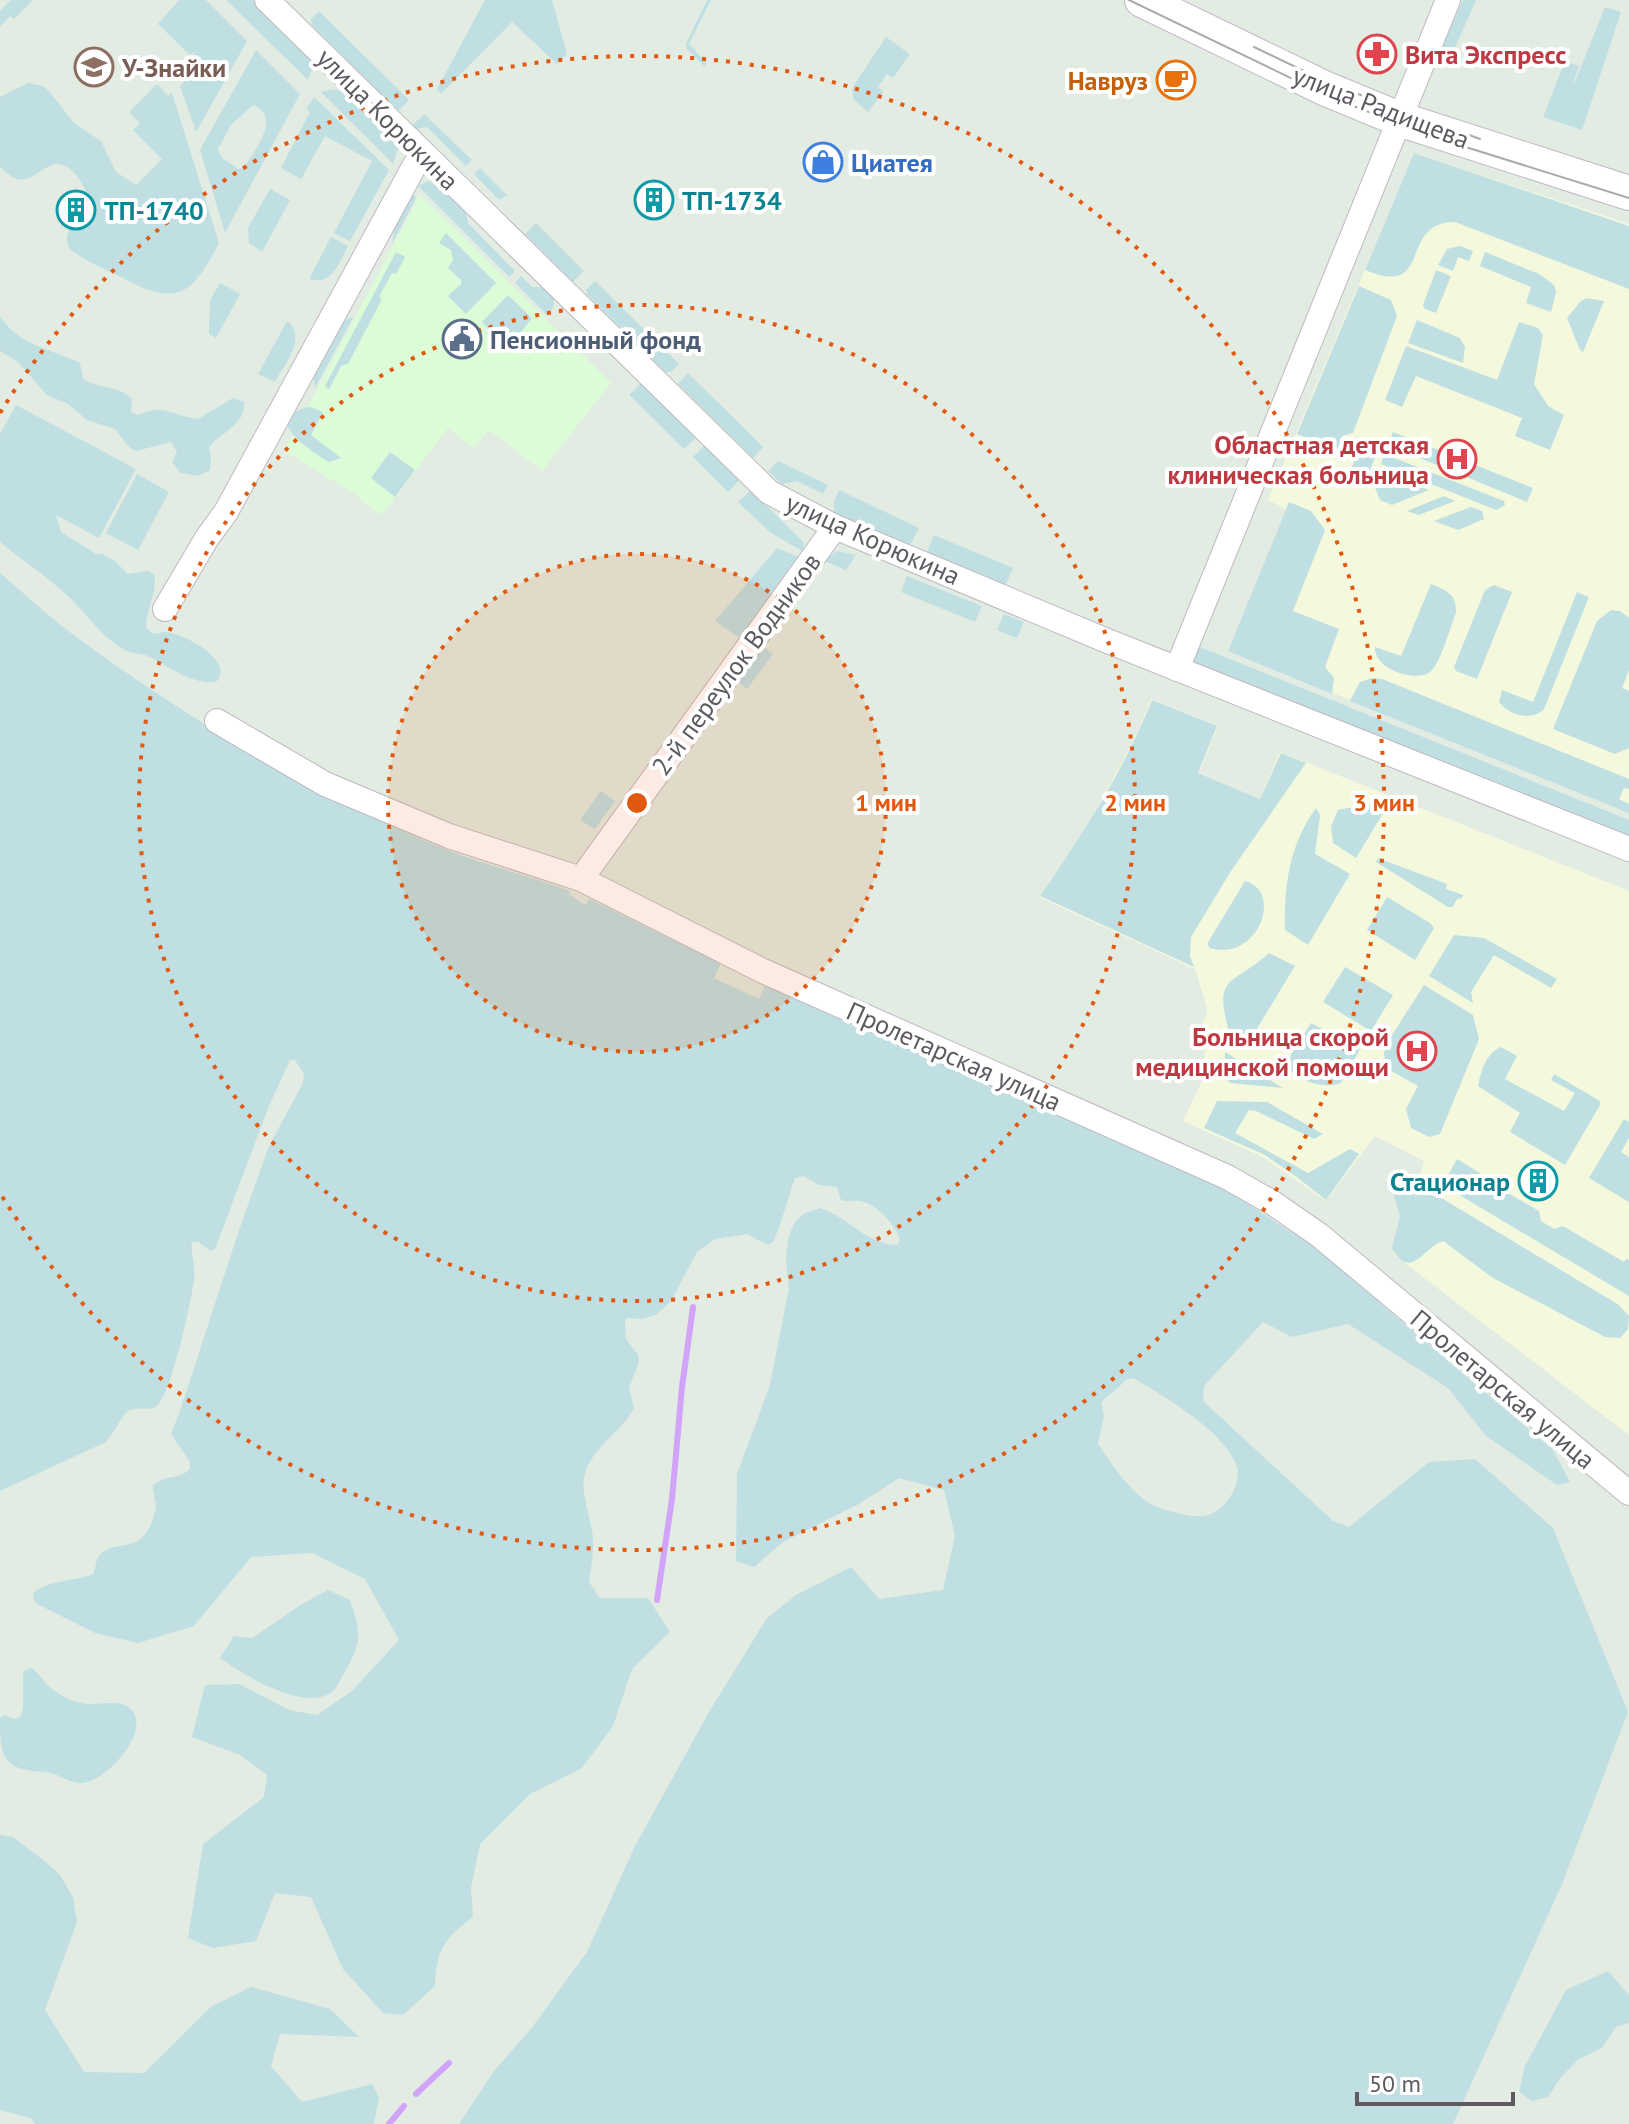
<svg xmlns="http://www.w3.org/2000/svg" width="1629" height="2124" font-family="'PT Sans',sans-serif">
<rect width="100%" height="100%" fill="#e3ece2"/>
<!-- commercial -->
<polygon fill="#dcfbd7" points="420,195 611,383 542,471 489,430 473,448 448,428 382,515 362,502 358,496 284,451"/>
<!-- medical -->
<g fill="#f4f9de">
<polygon points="1414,153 1629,224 1629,812 1228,651 1286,509 1268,500"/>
<polygon points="1151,699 1218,726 1199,773 1260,799 1280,752 1629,891 1629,1435 1393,1254 1431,1204 1415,1192 1424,1161 1375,1136 1326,1201 1263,1157 1183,1121 1202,1081 1204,1069 1205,1047 1193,1040 1206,1016 1207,1007 1195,969 1039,897 1088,825 1138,732"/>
</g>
<!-- green -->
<g fill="#bfdfe2" fill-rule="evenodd">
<polygon points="11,0 33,0 14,19 10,16 0,26 0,11"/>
<polygon points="179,0 206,0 247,41 196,132 180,86 200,65 192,56 196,50 190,55 158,24"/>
<polygon points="226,0 253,0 308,54 314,65 308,80"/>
<polygon points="485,0 552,0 567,54 557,64 512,22 441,94 437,89"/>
<polygon points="707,0 711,0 689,44 707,63 704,66 687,49 686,44"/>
<polygon points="1463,0 1476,0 1451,57 1440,53"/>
<polygon points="1605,7 1621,12 1582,130 1543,117 1565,61 1579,66 1574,81 1575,82"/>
<polygon points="319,11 409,100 398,111 312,25 311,19"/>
<polygon points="886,37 910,54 893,78 887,74 878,87 883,92 868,112 854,100 852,88"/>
<path d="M256,50L300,94L225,233L200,150ZM253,105C283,117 254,150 244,168L238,169L222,158L218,149L231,125Z"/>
<path d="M28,83L43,86L49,91L74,123L101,141L116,172L136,185L162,159L133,130L140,123L129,112L157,84L168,96L172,93L219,243C191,297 176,307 121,277C104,269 86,261 71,250C56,229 86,221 90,202C84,185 74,163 54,164C30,174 25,192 0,167V97Z"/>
<polygon points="333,89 350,94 396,143 398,149 393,164 321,92"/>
<polygon points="314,97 389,170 350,241 334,233 372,161 325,136 301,179 281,168 310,112 306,109"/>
<polygon points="424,114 472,160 466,166 427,127 416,129 413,125"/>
<path d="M1414,153L1629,226V289L1455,222C1397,222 1435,299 1365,270Z"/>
<polygon points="480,168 507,195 499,200 474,174"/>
<polygon points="428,181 438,184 466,212 468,223 515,271 509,277 418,186"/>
<polygon points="270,189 290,200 262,252 249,243 248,228"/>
<polygon points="413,194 416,198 392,244 395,224"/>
<polygon points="536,223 584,271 573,282 525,234"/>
<polygon points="446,233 496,283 466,314 448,296 461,284 461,280 448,268 453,260 451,250 439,243"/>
<path d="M331,237L348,246C339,263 332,286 309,279Z"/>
<polygon points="1460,246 1473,251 1469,261 1458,257 1453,271 1438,265 1447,249"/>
<polygon points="396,252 405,257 396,274 392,273 379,297 382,299 348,364 341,366 329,389 325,386"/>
<polygon points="1485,252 1539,274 1554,285 1556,292 1551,312 1526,303 1531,287 1480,266"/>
<polygon points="1436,270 1451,276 1436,313 1425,309 1423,305"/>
<polygon points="521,276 532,287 545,287 554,299 554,305 548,316 515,283"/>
<polygon points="595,281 679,364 671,372 665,372 587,294 586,290"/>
<polygon points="220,283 240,294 216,338 209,334 210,300"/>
<polygon points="1359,286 1391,300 1397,316 1353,433 1342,436 1337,451 1297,434"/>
<polygon points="508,295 532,318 505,353 486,333 489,330 482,322"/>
<polygon points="1586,298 1604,301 1583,352 1580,350 1567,318 1580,302"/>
<path d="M0,316C18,345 51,349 80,363L83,379C98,389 119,385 132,399L131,412L138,415C165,403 172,416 198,419L233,398L244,402C247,424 220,433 209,447L211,459L210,470L198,476L181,473L172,462L177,452L171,442L136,451L130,448L115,429L87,420L68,404L47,395L18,362L0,351Z"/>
<polygon points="354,316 315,388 313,373 342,322"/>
<polygon points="1417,320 1460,338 1465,347 1463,363 1408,343"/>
<path d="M287,321C308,337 285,364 275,382L258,374Z"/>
<polygon points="1519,322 1538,328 1543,335 1534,384 1548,406 1564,415 1550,450 1515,436 1522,418 1416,376 1402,407 1385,400 1406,346 1497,380"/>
<polygon points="688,373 763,447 753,458 678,384"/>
<polygon points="642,382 697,437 684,449 629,395"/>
<path d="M16,405L136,469L99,538L56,515L61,532L96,554H103L115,561L128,574L148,571L154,574C158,592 146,609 146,628L154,634C159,633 162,632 167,632C182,633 237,661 216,682C190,684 170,667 148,656C141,653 132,654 125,650C103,638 89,617 72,600C50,578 24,562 0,542V434Z"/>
<path d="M310,407L323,412L311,435L341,458L329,462C311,451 257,417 310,407Z"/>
<polygon points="1393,432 1446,453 1449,466 1463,460 1533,488 1527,502 1388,445"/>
<polygon points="1361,444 1378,451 1366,479 1350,472"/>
<polygon points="705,445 740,479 728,492 693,457"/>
<polygon points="390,452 415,470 395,497 371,478"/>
<polygon points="1384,454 1504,501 1505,505 1496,510 1381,464"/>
<polygon points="778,461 828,485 823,494 797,481 782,484 768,471"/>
<polygon points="1378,470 1429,490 1392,505 1380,500 1373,483"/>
<polygon points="137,474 169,492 138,550 106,533"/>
<polygon points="751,490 803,542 804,552 771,533 738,502"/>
<polygon points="839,490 919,528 909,547 834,513 834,502"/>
<polygon points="1444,496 1455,501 1419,515 1407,511"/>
<polygon points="1289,502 1311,511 1325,530 1293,611 1339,629 1325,667 1334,678 1332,694 1228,651"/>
<polygon points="1471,507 1482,511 1484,519 1458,530 1434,521"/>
<polygon points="934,535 1013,568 1005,586 926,554"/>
<polygon points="777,548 801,558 741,639 715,621"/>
<polygon points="837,551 856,555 846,570 824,561"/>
<path d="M0,573C25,594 49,617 75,636C185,717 306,790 432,844C477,863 525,874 570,891L569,894L585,905L589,899L721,963L714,978L759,999L766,984L1222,1187L1314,1247L1553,1450L1570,1482L1557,1485L1486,1436L1448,1388L1348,1324L1292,1337L1263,1322L1204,1386L1203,1401L1333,1521L1349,1527L1429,1462L1475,1459L1553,1528L1628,1712L1562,1884L1453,2124H459L494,2071L530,2030L587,1952L635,1846L709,1712L767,1618L796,1595L851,1567L879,1599L943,1590L955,1536L944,1490L899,1478L859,1504L783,1542L754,1567L736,1561L737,1474L770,1385L789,1288L786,1258L788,1238L795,1222L803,1214L820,1208C848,1217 866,1244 897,1245L900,1240C896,1225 876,1203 860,1201C853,1200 848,1202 841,1200L837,1187L819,1185L804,1176L795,1178C787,1199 783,1221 773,1242L768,1245L747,1234L715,1239L697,1252L671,1301L657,1314L643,1319L627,1318L625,1321L626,1339L638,1355L639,1362L629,1388L634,1408C622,1433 590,1447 584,1478C581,1493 592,1522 593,1539C594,1553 591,1568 589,1582L600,1598H648L670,1632L632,1669L613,1726L582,1768L530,1794L480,1844L471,1888L473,1917C445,1938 436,1950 435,1986L403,2015L383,2013L343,1969L311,1897L275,1893L256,1941L213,1948L188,1938L203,1844L264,1797L267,1775L240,1755L192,1737L205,1685L239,1684L289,1710L317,1715L352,1691L399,1640L365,1579L312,1553L251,1557L194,1626L138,1643L95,1633L37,1604L33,1599L34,1592C53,1579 73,1582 93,1574C96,1569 95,1562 99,1556C115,1536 144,1560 155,1511C158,1502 152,1495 153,1486C166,1473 177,1481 190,1469V1462L171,1434L180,1411L238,1233L269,1146L303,1083L304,1074L295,1060H290L269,1106L215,1249L211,1251L198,1242H192C190,1252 196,1264 194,1279C192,1300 171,1393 158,1405C149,1413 137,1405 128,1411C123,1415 112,1435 106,1442L0,1491ZM1133,1378C1164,1396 1222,1430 1236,1464C1244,1483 1224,1514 1204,1516C1191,1518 1167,1511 1155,1506C1135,1498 1109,1462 1098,1443L1104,1415L1101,1403C1109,1393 1118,1390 1125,1380Z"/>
<polygon points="907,576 982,606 975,622 901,592"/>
<path d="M1431,584C1446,590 1457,594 1456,613C1450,627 1441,663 1430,672C1416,683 1373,669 1375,647L1401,656Z"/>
<polygon points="1494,585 1512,592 1477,679 1456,671 1454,667 1485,590"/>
<path d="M1577,592L1589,597L1544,709C1532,722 1509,715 1499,702L1502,690L1533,702Z"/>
<polygon points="1611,610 1620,611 1629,618 1629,670 1622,688 1629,691 1629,748 1615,754 1553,729 1597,621"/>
<polygon points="1004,614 1024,622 1017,638 997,630"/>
<polygon points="1190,643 1629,820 1629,837 1196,665 1191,660"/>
<polygon points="761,645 773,654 747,689 735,680"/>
<polygon points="1372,678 1382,679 1629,779 1629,789 1624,788 1619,799 1629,804 1629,813 1350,701 1360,682"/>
<path d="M1152,700L1217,726L1198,773L1260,799L1281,753L1306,763L1231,871L1191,937L1190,956L1194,967L1040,896C1083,834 1124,770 1152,700Z"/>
<polygon points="601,791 615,801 595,829 580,820"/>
<polygon points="1370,804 1385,810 1356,858 1333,843 1331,826 1338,810"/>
<path d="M1316,808L1320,815L1315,854L1350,874L1308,945L1285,930C1284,886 1289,845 1316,808Z"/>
<polygon points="1378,858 1447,884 1446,889 1463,895 1462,898 1457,899 1453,907 1448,907 1376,862"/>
<path d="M1245,881C1284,891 1258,962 1210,948L1207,944Z"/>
<polygon points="1387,897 1430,923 1434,928 1415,960 1367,930"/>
<polygon points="1454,935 1484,938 1557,979 1551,988 1494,955 1471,992 1473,1003 1429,976"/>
<path d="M1269,953L1295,966L1247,1045L1229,1031C1212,973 1235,985 1269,953Z"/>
<polygon points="1345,967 1393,995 1371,1031 1323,1002"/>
<polygon points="1424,985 1473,1015 1479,1039 1440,1134 1429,1137 1411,1128 1406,1109 1418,1086 1386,1068 1384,1053 1387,1043"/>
<path d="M1311,1023L1360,1049L1341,1083C1317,1090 1303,1079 1283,1067Z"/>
<path d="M1501,1047L1517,1056L1505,1079L1564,1111L1575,1093L1551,1080L1554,1074L1600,1101V1105L1565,1165L1510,1132L1520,1113L1478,1086C1481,1071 1486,1053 1501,1047Z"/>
<polygon points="1225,1052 1283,1088 1230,1083 1225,1077"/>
<polygon points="1217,1101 1267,1102 1323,1134 1314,1139 1256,1111 1249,1110 1235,1133 1308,1173 1350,1149 1359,1154 1326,1200 1294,1175 1263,1154 1204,1128"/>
<polygon points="1624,1119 1629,1122 1629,1138 1621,1152 1629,1157 1629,1202 1589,1178"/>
<polygon points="1457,1159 1480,1173 1479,1176 1539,1211 1541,1221 1554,1229 1563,1226 1624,1262 1626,1259 1629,1260 1629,1296 1451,1190 1448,1187 1447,1177"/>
<path d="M1401,1186L1443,1199L1619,1305L1629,1316L1628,1329L1620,1338L1605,1337L1493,1278L1443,1241C1424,1247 1410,1282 1392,1248L1400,1216L1393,1193Z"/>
<path d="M328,1590L350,1600C360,1630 363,1640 346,1670C342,1676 338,1686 333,1691C307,1714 242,1674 220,1658L234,1636L252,1638L302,1604Z"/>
<path d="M31,1668C38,1672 39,1675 44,1681C51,1691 68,1700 81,1703C97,1707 122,1696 133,1712C149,1735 104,1783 81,1783C67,1783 58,1773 46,1772C2,1770 0,1758 0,1718L4,1715L14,1719L21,1716C26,1701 21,1687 24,1671Z"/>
<polygon points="0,1835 13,1837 47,1863 60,1875 73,1897 77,1922 45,2010 84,2072 144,2073 212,2006 251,1987 330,2009 359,2037 280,2034 271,2066 302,2102 372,2084 379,2097 374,2124 35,2124 31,2118 0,2110"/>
<polygon points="1608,1971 1629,1995 1629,2023 1616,2027 1602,2048 1579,2059 1561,2077 1548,2097 1532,2101 1519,2092 1525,2066 1566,1990"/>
</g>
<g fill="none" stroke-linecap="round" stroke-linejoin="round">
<!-- stream -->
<g stroke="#d1a4f9" stroke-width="6">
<polyline points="657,1600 672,1499 682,1387 693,1307"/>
<polyline points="416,2094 449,2063"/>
<polyline points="389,2124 404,2106"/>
</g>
<!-- street casing -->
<g stroke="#beb9bf" stroke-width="26">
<g id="street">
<polyline points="267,0 769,492 835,527 1105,640 1629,849"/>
<polyline points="165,609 207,538 226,512 422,152"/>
<polyline points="1177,669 1448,0"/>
<polyline points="217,721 325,784 449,836 581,879 763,971 1227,1177 1273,1203 1319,1235 1629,1493"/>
<polyline points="581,879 835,527"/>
</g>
</g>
<!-- secondary casing -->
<g stroke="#c0bac2" stroke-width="36">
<polyline id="secondary" points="1142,0 1324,88 1399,119 1629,193"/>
</g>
<!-- street -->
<use href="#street" stroke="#fff" stroke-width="24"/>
<!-- secondary -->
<use href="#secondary" stroke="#fff" stroke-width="34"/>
<!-- tram -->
<g stroke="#abaaab" stroke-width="2">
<polyline points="1129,0 1326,95 1424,134 1629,198"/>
<polyline points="1254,47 1331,84 1480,139"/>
</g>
</g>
<!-- distance rings -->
<circle cx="637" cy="803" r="249" fill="#e15910" fill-opacity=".12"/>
<g fill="none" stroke="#e15910" stroke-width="4" stroke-dasharray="4 8">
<circle cx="637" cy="803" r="249"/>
<circle cx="637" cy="803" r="498"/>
<path d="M0 413A747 747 0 1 1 0 1193"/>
</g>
<!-- icons -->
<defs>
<g id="pharmacy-ring" transform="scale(2)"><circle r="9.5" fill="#fff" stroke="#e0444e" stroke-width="1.5"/><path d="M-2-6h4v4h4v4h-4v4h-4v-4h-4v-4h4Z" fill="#e0444e"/></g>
<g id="school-ring" transform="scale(2)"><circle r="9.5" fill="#fff" stroke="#8d6e63" stroke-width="1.5"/><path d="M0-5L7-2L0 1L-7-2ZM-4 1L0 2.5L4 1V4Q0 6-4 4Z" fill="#8d6e63"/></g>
<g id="cafe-ring" transform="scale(2)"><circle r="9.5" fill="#fff" stroke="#e8710a" stroke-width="1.5"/><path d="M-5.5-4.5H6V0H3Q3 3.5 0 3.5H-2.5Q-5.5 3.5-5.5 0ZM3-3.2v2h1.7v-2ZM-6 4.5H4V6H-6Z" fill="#e8710a"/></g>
<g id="shop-ring" transform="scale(2)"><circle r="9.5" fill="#fff" stroke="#3f7fe0" stroke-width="1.5"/><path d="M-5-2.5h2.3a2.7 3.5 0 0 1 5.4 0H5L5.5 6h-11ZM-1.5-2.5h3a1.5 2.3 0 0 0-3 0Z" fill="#3f7fe0"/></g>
<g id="building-ring" transform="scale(2)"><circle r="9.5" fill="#fff" stroke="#0f9aa8" stroke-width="1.5"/><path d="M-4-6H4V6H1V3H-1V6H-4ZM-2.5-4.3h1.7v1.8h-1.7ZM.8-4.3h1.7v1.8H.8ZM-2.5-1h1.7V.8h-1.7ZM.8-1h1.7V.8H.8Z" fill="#0f9aa8"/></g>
<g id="civic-ring" transform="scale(2)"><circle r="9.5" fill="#fff" stroke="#5c6f8a" stroke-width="1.5"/><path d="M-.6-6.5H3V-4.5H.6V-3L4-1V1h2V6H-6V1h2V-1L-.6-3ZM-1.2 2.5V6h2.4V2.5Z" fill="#5c6f8a"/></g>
<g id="hospital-ring" transform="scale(2)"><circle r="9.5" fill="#fff" stroke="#e0444e" stroke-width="1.5"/><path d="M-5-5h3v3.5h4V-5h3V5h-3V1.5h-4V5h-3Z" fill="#e0444e"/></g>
</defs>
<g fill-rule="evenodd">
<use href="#pharmacy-ring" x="1377" y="54"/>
<use href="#school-ring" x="94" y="67"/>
<use href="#cafe-ring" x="1176" y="80"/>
<use href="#shop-ring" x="823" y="162"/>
<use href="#building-ring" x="654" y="200"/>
<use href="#building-ring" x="76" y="210"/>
<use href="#civic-ring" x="462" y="339"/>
<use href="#hospital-ring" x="1457" y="459"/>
<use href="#hospital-ring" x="1417" y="1051"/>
<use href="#building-ring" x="1538" y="1181"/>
</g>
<g text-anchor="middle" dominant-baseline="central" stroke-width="8" stroke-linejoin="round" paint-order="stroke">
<!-- health labels -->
<g font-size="26" font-weight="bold" fill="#be3a42" stroke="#fff" text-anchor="end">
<text x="1405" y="54" text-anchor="start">Вита Экспресс</text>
<text x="1429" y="444">Областная детская<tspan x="1429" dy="30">клиническая больница</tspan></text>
<text x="1389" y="1036">Больница скорой<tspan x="1389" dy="30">медицинской помощи</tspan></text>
</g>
<!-- education labels -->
<g font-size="26" font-weight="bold" fill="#785e54" stroke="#fff" text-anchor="start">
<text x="122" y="67">У-Знайки</text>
</g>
<!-- food labels -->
<g font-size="26" font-weight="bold" fill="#c56008" stroke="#fff" text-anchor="end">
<text x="1148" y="80">Навруз</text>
</g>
<!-- street labels -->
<g font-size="26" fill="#5f5a61" stroke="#fff">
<text transform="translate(1381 107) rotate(21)">улица Радищева</text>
<text transform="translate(388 119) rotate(45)">улица Корюкина</text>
<text transform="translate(873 539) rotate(24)">улица Корюкина</text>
<text transform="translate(736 664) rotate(-54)">2-й переулок Водников</text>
<text transform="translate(954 1056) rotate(24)">Пролетарская улица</text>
<text transform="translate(1503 1389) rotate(40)">Пролетарская улица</text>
</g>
<!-- shop labels -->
<g font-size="26" font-weight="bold" fill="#366cbe" stroke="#fff" text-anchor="start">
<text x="851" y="162">Циатея</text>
</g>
<!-- culture labels -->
<g font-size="26" font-weight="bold" fill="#0d838f" stroke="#fff" text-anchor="start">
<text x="682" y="200">ТП-1734</text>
<text x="104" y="210">ТП-1740</text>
<text x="1510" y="1181" text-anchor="end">Стационар</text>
</g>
<!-- service labels -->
<g font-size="26" font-weight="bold" fill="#4e5e75" stroke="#fff" text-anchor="start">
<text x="490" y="339">Пенсионный фонд</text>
</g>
</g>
<circle cx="637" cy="803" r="12" fill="#e15910" stroke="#fff" stroke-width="4"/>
<g font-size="24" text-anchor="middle" font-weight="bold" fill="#e15910" stroke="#fff" stroke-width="8" stroke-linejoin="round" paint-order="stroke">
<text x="886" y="811">1 мин</text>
<text x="1135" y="811">2 мин</text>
<text x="1384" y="811">3 мин</text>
</g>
<!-- scale -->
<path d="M1357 2092v12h156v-12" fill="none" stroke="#5f5a61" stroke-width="4"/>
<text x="1369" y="2092" font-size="24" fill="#5f5a61" stroke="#ffffff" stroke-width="6" paint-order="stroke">50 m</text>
</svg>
